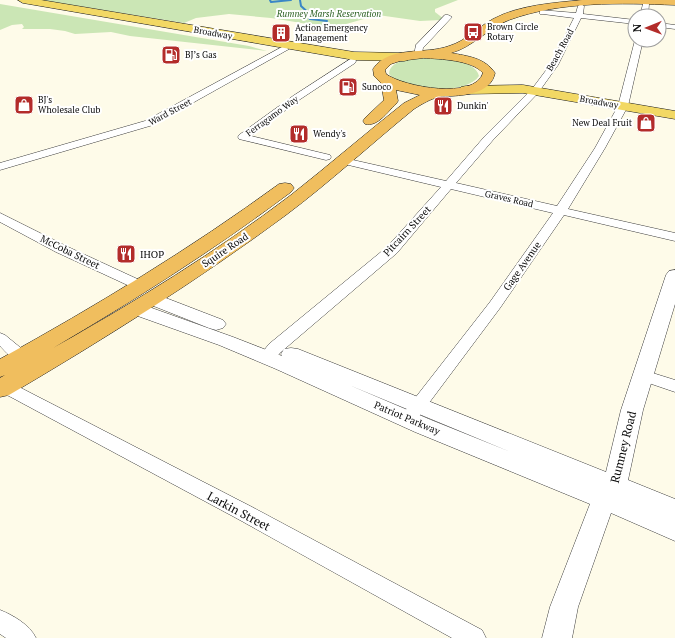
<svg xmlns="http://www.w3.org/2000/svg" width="675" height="638" font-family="'PT Serif',serif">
<rect width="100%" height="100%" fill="#fefbe9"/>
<!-- green -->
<g fill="#cbe6b5">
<polygon points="41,0 458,0 435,9 435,12 444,19 441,20 420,21 378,15 332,28 271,18 229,14 196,18 184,23"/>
<polygon points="0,4 249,46 267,51 130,36 111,32 75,34 65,31 50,29 22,29 24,27 22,24 12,25 0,30"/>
<path d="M421,58C436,58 475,58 479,76C466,96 403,91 389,74C390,60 410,59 421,58Z"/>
</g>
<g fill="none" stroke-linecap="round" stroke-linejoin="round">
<!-- stream -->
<g stroke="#3a86c6" stroke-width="2">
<polyline points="270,0 271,2 291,0"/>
<polyline points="300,0 301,6 312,16 309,18 310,19 327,21"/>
</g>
<!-- minor casing -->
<g stroke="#3d3d3d" stroke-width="1">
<g id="minor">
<polygon points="646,2 649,4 648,16 640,16 643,4"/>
<path d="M581,4L584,6L583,14L635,20V24L581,18L558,65L538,93L493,140L456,183L557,206L595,148L618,106L635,40H643L628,106L605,148L568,209L675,233V241L564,215L500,308L417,419L411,421L405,419L402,415L405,411L490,302L553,213L451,189L397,253L281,352C274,359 271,364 260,362L258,358L269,344L387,247L441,187L340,163L339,161L340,159L344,158L446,181L485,136L532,89L550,65L574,18L543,14H540V10L576,13L578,6Z"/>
<polygon points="445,15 448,15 452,17 423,48 421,57 415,57 414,55 416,45"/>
<polygon points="659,23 675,25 675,29 659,27"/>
<polygon points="282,47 285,47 289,49 153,125 0,170 0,163 145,121"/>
<polygon points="352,58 355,59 356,61 355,63 299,100 251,136 330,155 331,157 330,159 326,160 239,139 238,137 239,135 293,96"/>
<polygon points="0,213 66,246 146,283 148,286 146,289 141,290 136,289 56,252 0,222"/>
<path d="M0,333L5,335L27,353L29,357L27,361C15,364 8,354 0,346Z"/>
<polygon points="643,370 675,380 675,392 637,379 635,375 637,371"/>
<polygon points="3,382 21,388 252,507 482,630 486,638 452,638 238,519 9,396 0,393 0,383"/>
<path d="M0,610C13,615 30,625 36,638H6L0,634Z"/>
</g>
</g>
<!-- tertiary casing -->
<g stroke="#3d3d3d" stroke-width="1">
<g id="tertiary">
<path d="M675,270V304L643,410L628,480L675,499V541L611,513L578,607L572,638H542L550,607L590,504L415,432L276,369L219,345L135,315L133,311L135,307L142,305L149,307L233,337L282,356L281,354L284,349L291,348L298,349L606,472L621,410L666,275L669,271ZM349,385L513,453L431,420Z"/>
<polygon points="158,295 223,320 226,324 223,328 216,330 209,328 151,305 149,301 151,297"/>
</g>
</g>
<!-- primary casing -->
<g stroke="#1b1b1b" stroke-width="1">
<g id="primary">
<polygon points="18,0 41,0 354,52 404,53 408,54 410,57 408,60 404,61 354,60 23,3"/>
<polygon points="523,85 675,111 675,119 523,93 466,94 461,93 459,90 461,87 466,86"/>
</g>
</g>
<!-- trunk casing -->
<g stroke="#1b1b1b" stroke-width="1">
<path id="trunk" d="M582,0H675V5C620,3 561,1 509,20C488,28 473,47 451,53C468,56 485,58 495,73C491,92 469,95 452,96C448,96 443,96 439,97C430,99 422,104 414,109C371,144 330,182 286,215C197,281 104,339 9,395L0,397V378L5,375L0,377V359C96,306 190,249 279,184L285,183L291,184L294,188L291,192C215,249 135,300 53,348C135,302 216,252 291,195C329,165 366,133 404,103L420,95L396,90L398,101L396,104C387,112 378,127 365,124L363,121L365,118L384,100L381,83L374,76L373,69C389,45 425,55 449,46C466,41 478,27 493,19C519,5 553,3 582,0ZM424,58C440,59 472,60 483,73C475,100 404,87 386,74L385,70L391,64L400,61Z"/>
</g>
<!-- minor -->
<use href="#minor" fill="#fff" fill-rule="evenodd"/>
<!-- tertiary -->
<use href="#tertiary" fill="#fff" fill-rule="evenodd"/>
<!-- primary -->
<use href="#primary" fill="#f2d864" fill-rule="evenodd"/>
<!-- trunk -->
<use href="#trunk" fill="#f0be5e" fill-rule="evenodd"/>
</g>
<!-- icons -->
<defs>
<g id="bus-square" transform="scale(1)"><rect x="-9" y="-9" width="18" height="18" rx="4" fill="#b32c2a" stroke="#fff"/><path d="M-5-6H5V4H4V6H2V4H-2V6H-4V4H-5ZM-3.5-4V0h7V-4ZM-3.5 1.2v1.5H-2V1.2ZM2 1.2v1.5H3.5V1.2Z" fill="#fff"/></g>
<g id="building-square" transform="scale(1)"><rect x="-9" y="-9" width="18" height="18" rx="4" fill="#b32c2a" stroke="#fff"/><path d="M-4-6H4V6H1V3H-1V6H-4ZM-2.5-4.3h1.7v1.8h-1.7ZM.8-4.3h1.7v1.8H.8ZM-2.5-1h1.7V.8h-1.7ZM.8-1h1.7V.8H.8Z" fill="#fff"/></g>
<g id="fuel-square" transform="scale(1)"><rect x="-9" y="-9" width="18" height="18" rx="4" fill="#b32c2a" stroke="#fff"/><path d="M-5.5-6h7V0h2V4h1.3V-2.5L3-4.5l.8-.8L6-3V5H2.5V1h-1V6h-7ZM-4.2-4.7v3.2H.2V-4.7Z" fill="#fff"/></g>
<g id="shop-square" transform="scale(1)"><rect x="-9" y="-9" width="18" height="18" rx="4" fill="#b32c2a" stroke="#fff"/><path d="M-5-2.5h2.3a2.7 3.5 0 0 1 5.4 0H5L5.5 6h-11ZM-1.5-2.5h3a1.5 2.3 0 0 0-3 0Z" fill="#fff"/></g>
<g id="restaurant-square" transform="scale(1)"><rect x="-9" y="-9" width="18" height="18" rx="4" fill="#b32c2a" stroke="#fff"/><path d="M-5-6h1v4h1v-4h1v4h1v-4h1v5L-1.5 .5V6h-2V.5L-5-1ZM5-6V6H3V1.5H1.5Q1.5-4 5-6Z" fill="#fff"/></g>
</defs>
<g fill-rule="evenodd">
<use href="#bus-square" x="473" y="32"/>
<use href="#building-square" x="281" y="33"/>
<use href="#fuel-square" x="171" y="55"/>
<use href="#fuel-square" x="348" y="87"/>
<use href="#shop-square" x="24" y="105"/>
<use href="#restaurant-square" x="443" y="106"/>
<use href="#shop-square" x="646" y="123"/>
<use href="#restaurant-square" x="299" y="134"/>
<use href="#restaurant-square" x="126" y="254"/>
</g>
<g text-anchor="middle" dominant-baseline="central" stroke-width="4" stroke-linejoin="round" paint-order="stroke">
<!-- far-park labels -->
<g font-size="9" font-style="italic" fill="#285e1f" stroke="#fff">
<text x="329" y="14">Rumney Marsh Reservation</text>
</g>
<!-- far-poi labels -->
<g font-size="9" fill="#0a0a0a" stroke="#fff" text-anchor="start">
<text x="487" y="27">Brown Circle<tspan x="487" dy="10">Rotary</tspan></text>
<text x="295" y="28">Action Emergency<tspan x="295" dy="10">Management</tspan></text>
<text x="185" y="55">BJ’s Gas</text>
<text x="362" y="87">Sunoco</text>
<text x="38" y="100">BJ's<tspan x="38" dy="10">Wholesale Club</tspan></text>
<text x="457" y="106">Dunkin'</text>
<text x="632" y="123" text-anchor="end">New Deal Fruit</text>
<text x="313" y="134">Wendy's</text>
</g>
<!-- far-street labels -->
<g font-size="9" fill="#0a0a0a" stroke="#fff">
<text transform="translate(213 33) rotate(10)">Broadway</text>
<text transform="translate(560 50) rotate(-61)">Beach Road</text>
<text transform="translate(599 102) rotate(10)">Broadway</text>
<text transform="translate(170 112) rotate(-28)">Ward Street</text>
<text transform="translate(272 116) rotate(-36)">Ferragamo Way</text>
<text transform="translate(509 199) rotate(13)">Graves Road</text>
</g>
<!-- street labels -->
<g font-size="10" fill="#0a0a0a" stroke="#fff">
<text transform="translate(407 231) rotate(-47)">Pitcairn Street</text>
<text transform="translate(225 250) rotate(-34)">Squire Road</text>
<text transform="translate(70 252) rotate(26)">McCoba Street</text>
<text transform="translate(522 266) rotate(-55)">Gage Avenue</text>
<text transform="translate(407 418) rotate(23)">Patriot Parkway</text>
</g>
<!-- poi labels -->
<g font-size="10" fill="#0a0a0a" stroke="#fff" text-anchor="start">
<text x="140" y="254">IHOP</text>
</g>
<!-- near-street labels -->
<g font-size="12" fill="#0a0a0a" stroke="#fff">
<text transform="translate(623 447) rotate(-76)">Rumney Road</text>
<text transform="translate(239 511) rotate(28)">Larkin Street</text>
</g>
</g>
<!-- north arrow -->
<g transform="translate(647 28) rotate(269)"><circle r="19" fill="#ffffff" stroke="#9d9d9d"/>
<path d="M0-3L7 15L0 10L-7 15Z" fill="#b32c2a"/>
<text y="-6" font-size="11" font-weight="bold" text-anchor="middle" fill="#0a0a0a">N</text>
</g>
</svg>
